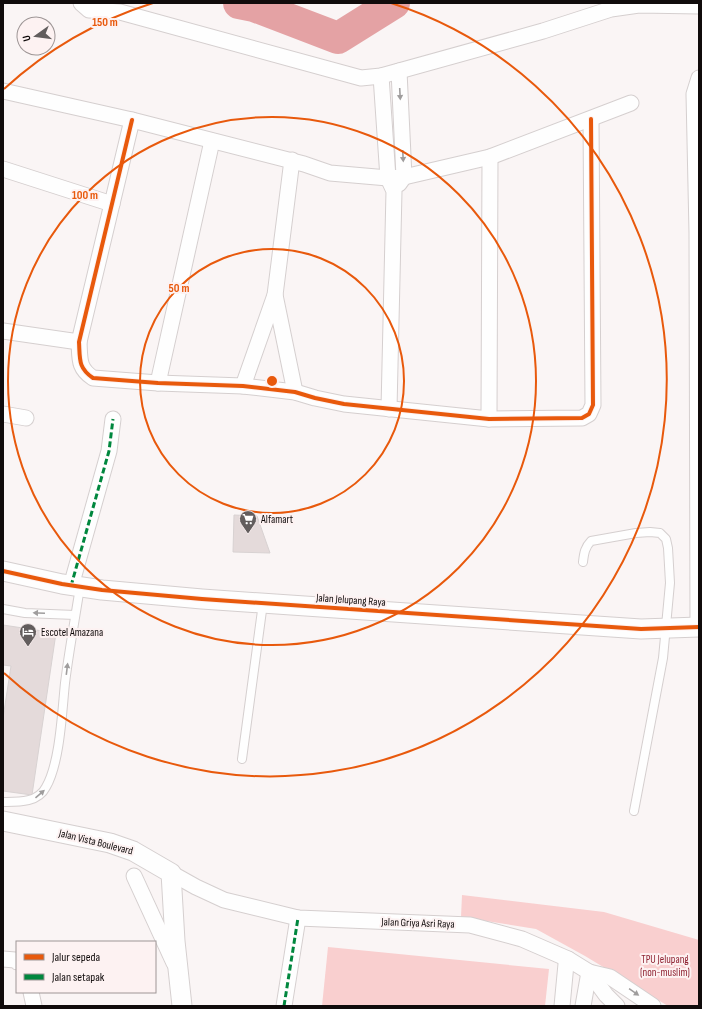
<svg xmlns="http://www.w3.org/2000/svg" width="702" height="1009" font-family="'Sofia Sans Condensed',sans-serif">
<rect width="100%" height="100%" fill="#faf5f5"/>
<!-- green -->
<g fill="#f9cfcf">
<polygon points="462,895 604,912 699,940 699,1006 668,1006 585,956 536,929 461,917"/>
<polygon points="328,947 549,969 545,1006 322,1006"/>
</g>
<g fill="none" stroke-linecap="round" stroke-linejoin="round">
<!-- river -->
<polyline stroke="#e4a2a4" stroke-width="32" points="239,3 254,6 338,38 394,3"/>
</g>
<!-- building -->
<g fill="#e4dada" stroke="#d8d2d2">
<polygon points="234,515 257,516 270,553 233,552"/>
<polygon points="3,625 56,633 32,795 3,791 3,718 11,666 3,665"/>
</g>
<g fill="none" stroke-linecap="round" stroke-linejoin="round">
<!-- service casing -->
<g stroke="#d5cfcf" stroke-width="10">
<g id="service">
<path d="M583,562C584,553 585,547 591,541L636,533L650,532L660,533L666,539L668,548L670,583L663,658L634,811"/>
<polyline points="3,609 25,613 75,615"/>
<polyline points="242,759 263,603"/>
<path d="M3,802C18,802 38,803 46,787C60,763 62,712 65,683C69,651 75,619 80,587"/>
</g>
</g>
<!-- minor casing -->
<g stroke="#d5cfcf" stroke-width="17">
<g id="minor">
<polyline points="81,3 89,10 120,12 361,78 381,76 543,31 611,9 639,5 699,6"/>
<polyline points="399,71 404,177 399,184"/>
<polyline points="381,76 388,178 394,191 389,409"/>
<polyline points="3,91 132,120 304,164 330,173 388,178 404,177 490,157 631,103"/>
<path d="M132,120L79,342C80,359 78,368 93,378L158,383L243,386L295,392L315,398L344,404L489,419L582,418L589,414L593,405L591,119"/>
<polyline points="3,169 112,204"/>
<polyline points="275,295 295,392"/>
<polyline points="3,331 79,342"/>
<polyline points="158,383 212,141"/>
<polyline points="243,386 275,295 292,160"/>
<polyline points="3,414 26,418"/>
<polyline points="489,419 490,157"/>
<polyline points="71,586 109,451 113,419"/>
<polyline points="698,627 697,233 694,94 699,78"/>
<polyline points="171,873 196,887 224,900 298,918 470,925 522,939 568,959 589,972 610,977 653,1006"/>
<polyline points="134,876 174,963"/>
<polyline points="3,959 15,960 17,962"/>
<polyline points="589,972 606,995 617,1006"/>
<polyline points="31,992 34,1006"/>
<polyline points="284,1006 298,918"/>
<polyline points="562,1006 566,964 568,959"/>
<polyline points="583,1006 589,972"/>
</g>
</g>
<!-- tertiary casing -->
<g stroke="#d5cfcf" stroke-width="21">
<g id="tertiary">
<polyline points="3,571 62,584 102,590 202,599 641,629 699,627"/>
<polyline points="3,821 110,843 133,851 171,873 175,941 182,1006"/>
</g>
</g>
<!-- service -->
<use href="#service" stroke="#fefefe" stroke-width="8"/>
<!-- minor -->
<use href="#minor" stroke="#fefefe" stroke-width="15"/>
<!-- tertiary -->
<use href="#tertiary" stroke="#fefefe" stroke-width="19"/>
<!-- quiet -->
<g stroke="#00873e" stroke-width="3" stroke-dasharray="6 3" stroke-linecap="butt">
<polyline points="71,586 109,451 113,419"/>
<polyline points="284,1006 298,918"/>
</g>
<!-- cycleway casing -->
<g stroke="#fdf2f2" stroke-width="6">
<g id="cycleway">
<path d="M132,120L79,342C80,359 78,368 93,378L158,383L243,386L295,392L315,398L344,404L489,419L582,418L589,414L593,405L591,119"/>
<polyline points="3,571 62,584 102,590 202,599 641,629 699,627"/>
</g>
</g>
<!-- cycleway -->
<use href="#cycleway" stroke="#e8590c" stroke-width="4"/>
</g>
<!-- one-way arrows -->
<defs><path id="oneway-solid" d="M-6-.8H1V-3.2L6.5 0L1 3.2V.8H-6Z"/></defs>
<g fill="#9f9d9d">
<use href="#oneway-solid" transform="translate(400 94) rotate(87)"/>
<use href="#oneway-solid" transform="translate(403 156) rotate(87)"/>
<use href="#oneway-solid" transform="translate(39 613) rotate(-178)"/>
<use href="#oneway-solid" transform="translate(67 669) rotate(-83)"/>
<use href="#oneway-solid" transform="translate(40 794) rotate(-41)"/>
<use href="#oneway-solid" transform="translate(634 992) rotate(35)"/>
</g>
<!-- distance rings -->
<g fill="none" stroke="#e8590c" stroke-width="2">
<circle cx="272" cy="381" r="132"/>
<circle cx="272" cy="381" r="264"/>
<path d="M4 89A396 396 0 0 1 153 3M391 3A396 396 0 1 1 4 673"/>
</g>
<!-- icons -->
<defs>
<g id="supermarket-pin" transform="scale(0.9)"><path d="M0 17L-7.5 6A9.5 9.5 0 1 1 7.5 6Z" fill="#625d5d" stroke="#fdf2f2"/><path d="M-6-5.5h2.5l.6 2H6L4.5 2H-2.5L-4.4-4H-6ZM-1.5 3.2a1.3 1.3 0 1 0 .1 0ZM3 3.2a1.3 1.3 0 1 0 .1 0Z" fill="#fff"/></g>
<g id="hotel-pin" transform="scale(0.9)"><path d="M0 17L-7.5 6A9.5 9.5 0 1 1 7.5 6Z" fill="#625d5d" stroke="#fdf2f2"/><path d="M-6-4.5h1.5V1H6V5H4.5V3h-9V5H-6ZM-4 0a1.8 1.8 0 1 1 3.6 0ZM.5 0V-2.5h3Q6-2.5 6 0Z" fill="#fff"/></g>
</defs>
<g fill-rule="evenodd">
<use href="#supermarket-pin" x="248" y="519"/>
<use href="#hotel-pin" x="28" y="632"/>
</g>
<g text-anchor="middle" dominant-baseline="central" stroke-width="4" stroke-linejoin="round" paint-order="stroke">
<!-- poi labels -->
<g font-size="11" fill="#100b0b" stroke="#fdf2f2" text-anchor="start">
<text x="261" y="519">Alfamart</text>
<text x="41" y="632">Escotel Amazana</text>
</g>
<!-- street labels -->
<g font-size="11" fill="#100b0b" stroke="#fdf2f2">
<text transform="translate(351 600) rotate(4)">Jalan Jelupang Raya</text>
<text transform="translate(96 842) rotate(14)">Jalan Vista Boulevard</text>
<text transform="translate(418 923) rotate(2)">Jalan Griya Asri Raya</text>
</g>
<!-- park labels -->
<g font-size="11" fill="#8f2332" stroke="#fdf2f2">
<text x="665" y="959">TPU Jelupang<tspan x="665" dy="13">(non-muslim)</tspan></text>
</g>
</g>
<circle cx="272" cy="381" r="6" fill="#e8590c" stroke="#fdf2f2" stroke-width="2"/>
<g font-size="12" text-anchor="middle" font-weight="bold" fill="#e8590c" stroke="#fdf2f2" stroke-width="4" stroke-linejoin="round" paint-order="stroke">
<text x="105" y="26">150 m</text>
<text x="85" y="199">100 m</text>
<text x="179" y="292">50 m</text>
</g>
<!-- border -->
<rect width="702" height="1009" fill="none" stroke="#100b0b" stroke-width="8"/>
<!-- legend -->
<rect x="16" y="941" width="140" height="52" fill="#fdf2f2" stroke="#9e9696"/>
<rect x="24" y="954" width="20" height="6" fill="#e8590c" stroke="#9e9696"/>
<text x="52" y="961" font-size="12" fill="#100b0b">Jalur sepeda</text>
<rect x="24" y="974" width="20" height="6" fill="#00873e" stroke="#9e9696"/>
<text x="52" y="981" font-size="12" fill="#100b0b">Jalan setapak</text>
<!-- north arrow -->
<g transform="translate(36 36) rotate(256)"><circle r="19" fill="#fdf2f2" stroke="#9e9696"/>
<path d="M0-3L7 15L0 10L-7 15Z" fill="#625d5d"/>
<text y="-6" font-size="11" font-weight="bold" text-anchor="middle" fill="#100b0b">U</text>
</g>
</svg>
